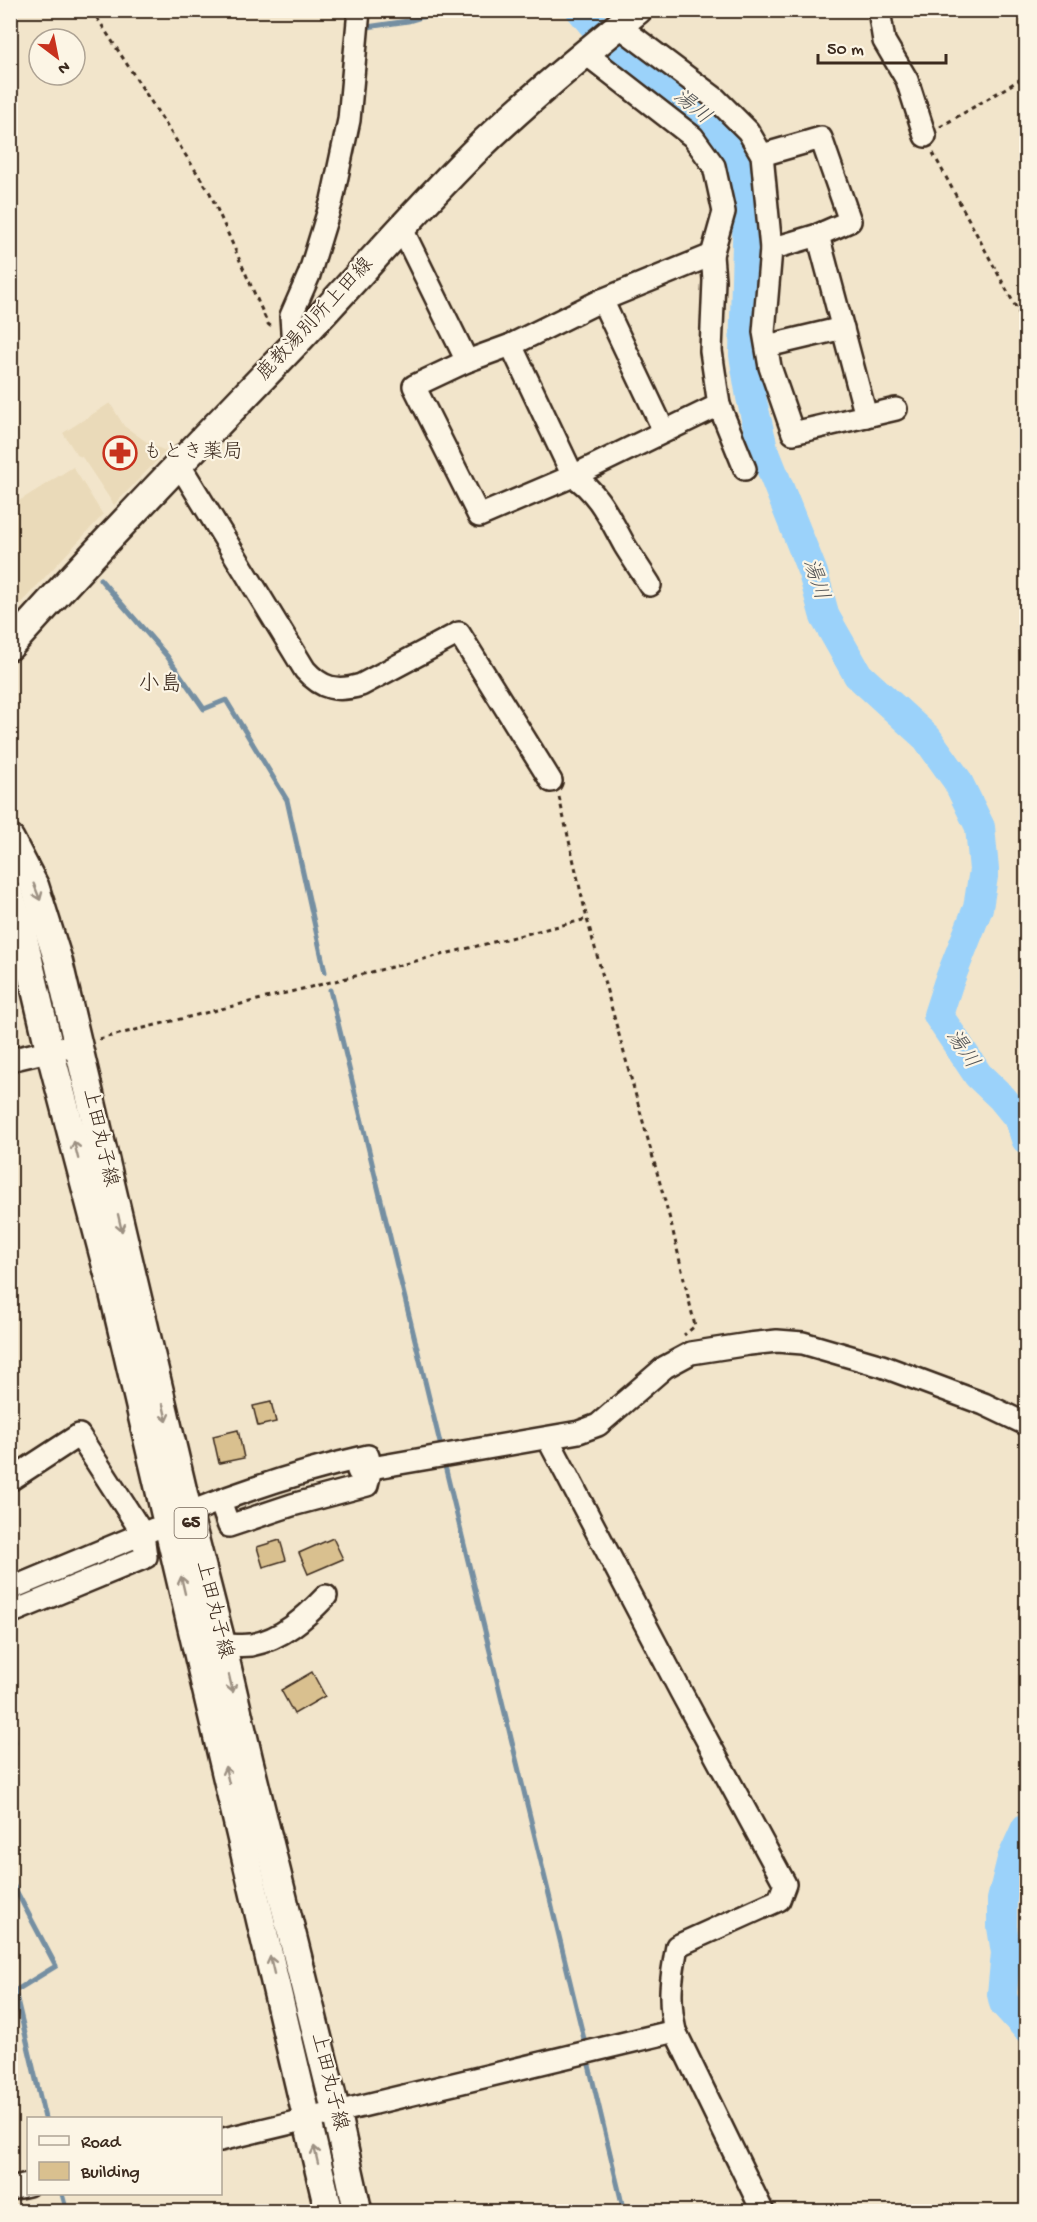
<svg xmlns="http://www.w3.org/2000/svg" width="1037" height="2222" font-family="'Gochi Hand','Klee One',sans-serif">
<rect width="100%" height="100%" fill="#f2e5cb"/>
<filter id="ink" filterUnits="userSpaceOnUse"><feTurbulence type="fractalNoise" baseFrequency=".0167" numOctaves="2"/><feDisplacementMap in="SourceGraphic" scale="12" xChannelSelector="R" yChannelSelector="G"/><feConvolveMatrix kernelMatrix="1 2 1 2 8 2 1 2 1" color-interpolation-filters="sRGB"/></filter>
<g filter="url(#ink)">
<!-- built -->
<g fill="#eadab9">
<polygon points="110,403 124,426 151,445 166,451 114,505 82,457 77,455 63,433"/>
<polygon points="73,467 103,515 20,604 11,590 11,506"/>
</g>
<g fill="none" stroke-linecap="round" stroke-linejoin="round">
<!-- stream -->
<g stroke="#758fa2" stroke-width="5">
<polyline points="364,24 367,27 408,21 445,10"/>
<polyline points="100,579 167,656 204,709 226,700 287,800 325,972"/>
<polyline points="330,990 441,1447"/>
<polyline points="445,1466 584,2039"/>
<polyline points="10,1730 15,1742 10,1746"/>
<polyline points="10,1879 56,1966 15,1991 45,2118"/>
<polyline points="589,2065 624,2212"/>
<polyline points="62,2194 67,2212"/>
</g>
<!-- river -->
<g stroke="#9bd2fa" stroke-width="30">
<polyline points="581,10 610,45 709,119 736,158 748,206 744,355 751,397 763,448 813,573 825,617 858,675 927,738 957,780 980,827 984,870 978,908 948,984 938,1015 978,1075 1002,1098 1020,1120 1026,1139"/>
<polyline points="1026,1828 1012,1859 1002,1900 1002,1927 1006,1953 1002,1994 1004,2003 1026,2027"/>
</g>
</g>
<!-- building -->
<g fill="#d9c08f" stroke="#3b2a1e" stroke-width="1.5">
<polygon points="271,1402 276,1422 258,1426 253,1406"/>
<polygon points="238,1430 244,1458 219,1463 213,1436"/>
<polygon points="333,1538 343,1559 308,1574 299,1553"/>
<polygon points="280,1540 286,1560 263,1567 257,1547"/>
<polygon points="312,1672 325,1696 294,1714 281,1690"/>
</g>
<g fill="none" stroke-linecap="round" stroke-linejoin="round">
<!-- minor-tunnel -->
<polyline stroke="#cdc0a8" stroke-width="21" stroke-dasharray="21 10" stroke-linecap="butt" points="125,1554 232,1511"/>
<!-- minor casing -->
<g stroke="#3b2a1e" stroke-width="26">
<g id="minor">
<polyline points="879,10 884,41 907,80 925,136"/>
<polyline points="619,26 716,99 748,131 762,155 771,249 764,332 770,367 793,433 896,409"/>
<polyline points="585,53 693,137 714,166 724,212 712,255 714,280 711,351 719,405 745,469"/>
<polyline points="762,155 821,138 850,221 818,235 771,249"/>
<polyline points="401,227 467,361"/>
<polyline points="818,235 866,416"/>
<polyline points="712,255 602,300 511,345 467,361 414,386 479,516 573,476 719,405"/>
<polyline points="602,300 664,431"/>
<path d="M511,345L573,476C598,491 611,521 625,546C633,559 642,572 650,585"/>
<polyline points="293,346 291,316 309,275 332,200 349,120 359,10"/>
<polyline points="767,346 843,328"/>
<path d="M179,464L305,670C322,689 337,692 361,685L459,633L551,781"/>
<polyline points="10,1060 65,1047"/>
<path d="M548,1439L681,1692L785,1884L779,1900L677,1946C671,1978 668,1999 675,2031L763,2212"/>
<polyline points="10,1480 79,1435 143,1534 146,1557 10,1613"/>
<polyline points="220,1501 229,1526 292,1505 367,1485 371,1468 358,1471"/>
<path d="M188,1513C247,1489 306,1470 368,1456L371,1468L579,1432L598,1425L665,1367L691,1353L749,1344L777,1341L803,1343L882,1366L984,1404L1026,1424"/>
<polyline points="10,1589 154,1529"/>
<path d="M222,1645C232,1645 242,1646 251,1645C282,1639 305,1618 326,1596"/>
<polyline points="220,2140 675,2031"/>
<polyline points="10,2189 28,2185"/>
</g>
</g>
<!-- major casing -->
<g stroke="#3b2a1e" stroke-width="32">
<g id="major">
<path d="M10,646C101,544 196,447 290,349C352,284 410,216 473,153C525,102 582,56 638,10"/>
<polyline points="10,839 35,887 58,960 188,1513 222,1645 249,1761 336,2112 358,2212"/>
<polyline points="10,896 22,932 50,1051 112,1287 329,2212"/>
</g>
</g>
<!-- path -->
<g stroke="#3b2a1e" stroke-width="3" stroke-dasharray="4.5 4.5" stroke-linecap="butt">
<polyline points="92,10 210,193 268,324 274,329"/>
<polyline points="940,127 1026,76"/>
<polyline points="933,153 1026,326"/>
<polyline points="559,797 587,919 671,1223 695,1326 684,1335"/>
<polyline points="99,1039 587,919"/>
</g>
<!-- minor -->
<use href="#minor" stroke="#fcf5e5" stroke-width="21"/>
<!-- major -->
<use href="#major" stroke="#fcf5e5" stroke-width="27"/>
</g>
<!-- one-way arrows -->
<defs><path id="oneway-shaft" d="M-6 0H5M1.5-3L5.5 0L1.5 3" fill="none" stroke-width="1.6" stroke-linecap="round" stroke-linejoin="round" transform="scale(1.5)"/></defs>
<g stroke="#9c9082">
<use href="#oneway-shaft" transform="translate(37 892) rotate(68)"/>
<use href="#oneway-shaft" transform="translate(76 1150) rotate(-104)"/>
<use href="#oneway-shaft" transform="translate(120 1223) rotate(77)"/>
<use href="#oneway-shaft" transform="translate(165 1413) rotate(77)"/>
<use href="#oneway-shaft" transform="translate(183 1585) rotate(-103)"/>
<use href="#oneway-shaft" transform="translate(231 1684) rotate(77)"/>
<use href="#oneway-shaft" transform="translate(227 1775) rotate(-103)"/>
<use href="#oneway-shaft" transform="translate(272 1965) rotate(-103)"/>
<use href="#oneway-shaft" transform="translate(316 2155) rotate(-103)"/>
</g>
</g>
<!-- icons -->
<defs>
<g id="pharmacy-ring" transform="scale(1.725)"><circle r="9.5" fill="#fcf5e5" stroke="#c8321e" stroke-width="1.5"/><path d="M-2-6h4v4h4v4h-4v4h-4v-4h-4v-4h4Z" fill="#c8321e"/></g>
</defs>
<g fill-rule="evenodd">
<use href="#pharmacy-ring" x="120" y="453"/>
</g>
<g text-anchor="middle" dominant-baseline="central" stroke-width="4.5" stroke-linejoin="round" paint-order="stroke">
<!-- shield labels -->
<rect fill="#fcf5e5" stroke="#75675a" stroke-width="1.5" x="174.5" y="1508" width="33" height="30" rx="4.5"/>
<g font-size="18" font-weight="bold" fill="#3b2a1e">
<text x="191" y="1523">65</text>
</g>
<!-- street labels -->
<g font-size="20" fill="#3b2a1e" stroke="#fcf5e5">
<text transform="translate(316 320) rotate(-47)">鹿教湯別所上田線</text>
<text transform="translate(99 1138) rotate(77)">上田丸子線</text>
<text transform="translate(213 1610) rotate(76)">上田丸子線</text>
<text transform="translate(328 2082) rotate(76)">上田丸子線</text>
</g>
<!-- poi labels -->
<g font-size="20" fill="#3b2a1e" stroke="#fcf5e5" text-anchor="start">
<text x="143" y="453">もとき薬局</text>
</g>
<!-- water labels -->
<g font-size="21" font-style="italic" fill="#535455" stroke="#fcf5e5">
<text transform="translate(691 108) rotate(40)">湯川</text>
<text transform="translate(814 580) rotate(72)">湯川</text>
<text transform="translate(961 1050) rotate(56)">湯川</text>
</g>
<!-- quarter labels -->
<g font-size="22" fill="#3b2a1e" stroke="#fcf5e5">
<text x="160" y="686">小島</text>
</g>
</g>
<!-- margin -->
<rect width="1037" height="2222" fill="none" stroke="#fcf5e5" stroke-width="36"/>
<rect x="18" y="18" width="1001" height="2186" fill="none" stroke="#3b2a1e" stroke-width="2" filter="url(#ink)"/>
<!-- legend -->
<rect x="27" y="2117" width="195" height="78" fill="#fcf5e5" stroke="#afa495" stroke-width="1.5"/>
<rect x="39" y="2136" width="30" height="9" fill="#fcf5e5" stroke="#afa495" stroke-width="1.5"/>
<text x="81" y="2147" font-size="18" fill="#3b2a1e">Road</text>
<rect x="39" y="2162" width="30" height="18" fill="#d9c08f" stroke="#afa495" stroke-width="1.5"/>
<text x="81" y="2177" font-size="18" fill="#3b2a1e">Building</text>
<!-- north arrow -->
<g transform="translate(57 57) rotate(148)"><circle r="28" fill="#fcf5e5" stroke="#afa495" stroke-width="1.5"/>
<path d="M0-4.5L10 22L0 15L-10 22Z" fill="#c8321e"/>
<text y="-9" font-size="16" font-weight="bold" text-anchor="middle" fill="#3b2a1e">N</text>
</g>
<!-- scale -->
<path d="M818 54v9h128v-9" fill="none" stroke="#3b2a1e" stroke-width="3"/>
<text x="827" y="54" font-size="18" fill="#3b2a1e" stroke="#fcf5e5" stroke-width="4.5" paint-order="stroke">50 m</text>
</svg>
